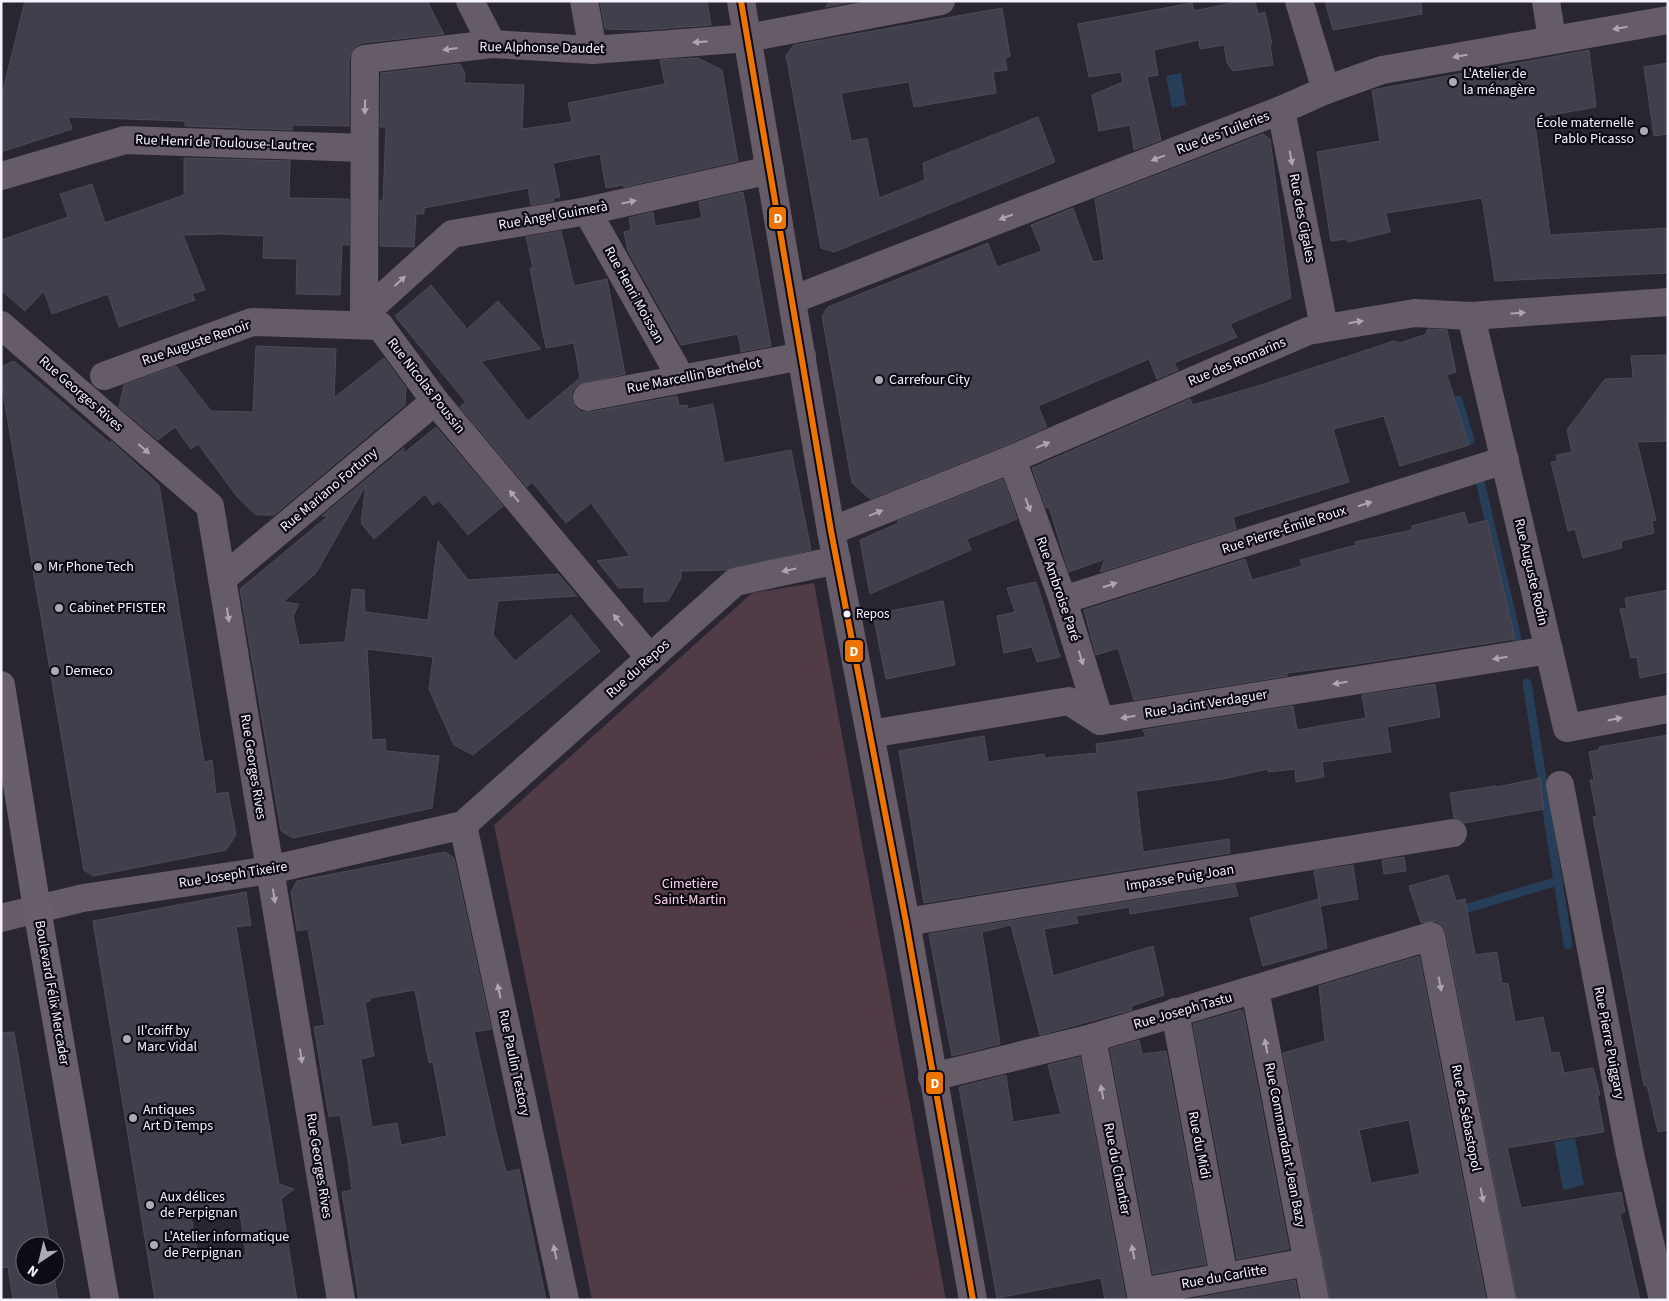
<svg xmlns="http://www.w3.org/2000/svg" width="1669" height="1301" font-family="'Source Sans 3',sans-serif">
<rect width="100%" height="100%" fill="#292531"/>
<!-- green -->
<polygon fill="#503b47" points="814,583 946,1300 592,1300 494,825 752,593"/>
<!-- water -->
<g fill="#263e58">
<polygon points="1181,73 1186,105 1172,108 1166,76"/>
<polygon points="1575,1138 1584,1185 1563,1190 1554,1142"/>
</g>
<g fill="none" stroke-linecap="round" stroke-linejoin="round">
<!-- stream -->
<g stroke="#263e58" stroke-width="9">
<polyline points="1458,400 1470,440"/>
<polyline points="1481,485 1517,639"/>
<polyline points="1527,683 1568,945"/>
<polyline points="1461,910 1558,881"/>
</g>
</g>
<!-- building -->
<g fill="#403f4b" stroke="#4c4b56" fill-rule="evenodd">
<polygon points="25,1 427,1 444,34 363,43 356,46 349,59 349,126 292,125 292,130 185,126 185,121 68,117 72,129 1,152 1,98"/>
<polygon points="600,1 707,1 711,25 645,30 605,29"/>
<polygon points="830,1 857,1 825,7"/>
<polygon points="1241,1 1255,1 1258,14 1265,12 1272,44 1270,44 1273,65 1233,71 1227,63 1224,45 1200,49 1199,40 1154,50 1158,75 1147,77 1161,140 1134,150 1130,125 1099,131 1092,95 1123,82 1121,72 1089,77 1078,24 1192,3 1194,11"/>
<polygon points="1325,1 1421,1 1422,14 1333,30"/>
<polygon points="1002,8 1010,56 1005,58 1007,70 993,72 996,93 914,107 909,82 841,93 851,141 867,138 879,198 925,180 923,163 1038,117 1055,162 834,252 821,248 786,55 794,45"/>
<polygon points="1589,50 1596,107 1534,118 1550,235 1668,228 1668,273 1495,281 1482,198 1386,213 1390,232 1348,242 1347,239 1331,241 1317,152 1380,141 1372,90"/>
<polygon points="698,58 722,70 738,161 624,187 623,185 606,188 600,154 553,163 560,197 553,198 554,201 531,205 528,188 424,208 424,214 416,214 414,247 380,246 380,200 383,200 386,127 380,127 381,73 460,64 465,73 464,83 524,85 522,129 572,122 568,103 665,84 660,60"/>
<polygon points="1668,63 1668,134 1654,136 1644,67"/>
<polygon points="1263,134 1270,139 1291,298 1230,324 1237,337 1174,363 1178,370 1157,379 1149,359 1038,406 1047,427 1006,445 870,499 852,483 822,316 828,307 988,243 997,267 1042,251 1031,225 1073,208 1093,262 1104,260 1095,199"/>
<polygon points="184,158 290,161 289,198 349,199 349,245 342,245 340,295 296,294 297,259 263,258 264,236 220,234 183,235 205,290 192,294 195,300 119,327 108,294 52,314 44,291 25,311 1,290 1,240 68,217 60,194 92,184 105,223 184,195"/>
<polygon points="743,192 771,346 741,352 738,334 681,345 628,251 624,232 631,230 629,218 653,212 655,226 702,218 699,202"/>
<polygon points="561,231 574,286 607,279 625,374 577,385 572,392 572,400 575,407 581,412 590,412 677,396 679,406 687,405 688,409 713,404 724,463 791,450 811,550 726,570 681,571 681,578 668,601 644,602 644,587 619,588 597,561 630,556 591,503 566,523 532,482 527,487 460,407 466,402 395,316 431,285 467,329 498,301 541,349 481,361 528,421 580,378 574,343 546,348 530,268 533,268 526,237"/>
<polygon points="1428,329 1447,330 1456,372 1447,375 1469,445 1400,466 1384,416 1333,429 1349,482 1233,517 1236,529 1100,572 1105,559 1069,572 1049,507 1046,508 1032,468 1190,399 1193,405 1261,385 1394,341 1400,343 1414,338 1425,335"/>
<polygon points="256,346 336,349 334,398 384,358 406,388 405,405 274,515 256,515 238,498 198,444 191,449 175,427 158,440 119,407 124,385 176,366 211,411 253,412"/>
<polygon points="1666,355 1668,441 1637,442 1656,520 1652,521 1654,533 1621,541 1622,548 1583,558 1575,529 1568,531 1551,462 1558,461 1556,455 1572,452 1567,430 1605,379 1633,378 1631,356"/>
<polygon points="14,361 111,444 111,441 159,485 204,762 212,760 216,794 228,792 236,835 226,850 93,876 84,870 1,381 1,367"/>
<polygon points="436,427 503,506 468,535 439,500 433,505 425,494 374,539 361,523 366,485 316,573 283,602 299,604 293,616 299,645 345,642 352,589 364,590 365,612 428,620 438,541 468,580 558,574 577,596 498,601 493,635 515,661 571,615 600,651 473,755 454,745 429,689 433,657 367,649 372,740 385,739 386,751 439,756 432,808 293,838 281,831 240,589 328,516 322,516 404,448 403,454"/>
<polygon points="1003,479 1017,519 967,539 971,550 870,594 860,540 899,523 897,521"/>
<polygon points="1464,512 1468,525 1487,520 1515,639 1357,664 1287,673 1287,676 1134,700 1118,648 1096,655 1084,610 1245,559 1252,580 1302,566 1300,560 1356,545 1355,542 1412,530 1412,526"/>
<polygon points="1036,582 1060,657 1037,662 1032,647 1004,653 997,616 1015,612 1007,588"/>
<polygon points="1668,590 1668,672 1640,678 1637,657 1631,658 1620,609 1627,608 1625,598"/>
<polygon points="943,601 955,665 886,679 873,614"/>
<polygon points="1435,684 1440,717 1387,727 1391,752 1322,762 1324,777 1296,782 1295,769 1268,772 1268,769 1223,779 1136,791 1143,852 1229,839 1230,853 924,903 899,751 984,736 988,762 1044,754 1045,758 1097,753 1096,744 1146,737 1143,730 1293,706 1297,730 1366,718 1362,695"/>
<polygon points="1668,735 1668,1130 1658,1132 1647,1085 1644,1086 1593,817 1597,816 1590,780 1594,780 1589,752 1599,750 1599,747"/>
<polygon points="1540,778 1544,809 1465,823 1454,818 1450,793 1496,786 1497,787"/>
<path d="M445,852L454,858L491,1029L474,1032L497,1136L506,1172L519,1169L546,1300H359L342,1192L352,1190L347,1154L340,1115L329,1117L314,1027L325,1025L308,929L297,931L291,892L297,881ZM415,990L429,1063L433,1062L447,1136L401,1145L397,1123L372,1127L361,1059L374,1056L365,1002L370,1001V998Z"/>
<polygon points="1404,857 1406,871 1384,874 1382,860"/>
<polygon points="1353,865 1358,899 1320,906 1314,871"/>
<polygon points="1448,875 1456,901 1465,899 1475,955 1497,952 1502,984 1508,983 1515,1022 1543,1017 1551,1053 1559,1052 1564,1073 1593,1068 1600,1095 1597,1095 1604,1132 1507,1148 1521,1208 1621,1192 1625,1212 1620,1214 1640,1300 1517,1300 1446,933 1443,926 1436,921 1421,923 1409,886"/>
<polygon points="1235,884 1238,896 1130,914 1129,907 1076,916 1078,923 1044,929 1053,976 1153,946 1164,995 1131,1006 1132,1010 1040,1035 1011,925 982,932 1000,1044 952,1056 929,934"/>
<path d="M246,892L251,925L236,927L279,1184L294,1189L281,1199L297,1300H155L93,921ZM239,1206L246,1255L202,1260V1258H198L191,1215Z"/>
<polygon points="1319,899 1327,948 1263,966 1250,918"/>
<path d="M1419,956L1486,1300H1330L1283,1053L1325,1041L1319,986ZM1409,1120L1420,1174L1371,1183L1359,1130Z"/>
<polygon points="1241,1010 1243,1011 1289,1249 1237,1259 1193,1024"/>
<polygon points="14,1032 50,1246 25,1246 25,1276 54,1276 58,1300 13,1300 8,1267 1,1268 1,1033"/>
<polygon points="1139,1040 1142,1054 1166,1051 1206,1264 1153,1274 1110,1049"/>
<polygon points="1080,1057 1126,1300 1105,1300 1101,1278 997,1298 959,1087 1006,1075 1013,1122 1061,1114 1048,1065"/>
<polygon points="1295,1280 1299,1300 1186,1300"/>
</g>
<g fill="none" stroke-linecap="round" stroke-linejoin="round">
<!-- street -->
<g stroke="#655c67" stroke-width="28">
<polyline points="470,1 492,44"/>
<polyline points="584,1 593,50"/>
<polyline points="741,1 831,531 906,922 973,1300"/>
<polyline points="1299,1 1326,90"/>
<polyline points="1546,1 1552,39"/>
<polyline points="1281,110 1324,327"/>
<polyline points="1,176 125,140 364,148"/>
<polyline points="587,211 681,378"/>
<polyline points="792,300 1281,110 1326,90 1382,70 1668,20"/>
<polyline points="364,314 365,59 492,44 593,50 748,38 941,1"/>
<polyline points="364,314 380,326 435,401 650,658"/>
<polyline points="364,314 452,234 587,211 770,170"/>
<polyline points="1471,316 1567,728 1668,709"/>
<polyline points="1,325 210,506 341,1300"/>
<polyline points="104,376 252,322 380,326"/>
<polyline points="587,397 802,356"/>
<polyline points="1012,459 1063,600 1100,721"/>
<polyline points="831,531 1012,459 1308,331 1415,313 1471,316 1668,302"/>
<polyline points="222,579 435,401"/>
<polyline points="1063,600 1505,460"/>
<polyline points="870,734 1069,701 1100,721 1549,650"/>
<polyline points="1560,785 1630,1154 1663,1300"/>
<polyline points="463,825 565,1300"/>
<polyline points="1,918 83,898 270,870 463,825 735,582 837,560"/>
<polyline points="906,922 1453,833"/>
<polyline points="1255,990 1315,1300"/>
<polyline points="1175,1012 1224,1277"/>
<polyline points="1092,1038 1142,1300"/>
<polyline points="932,1077 1092,1038 1431,936 1502,1300"/>
<polyline points="1141,1292 1308,1262"/>
</g>
<!-- secondary -->
<polyline stroke="#695f6b" stroke-width="28" points="1,685 37,909 105,1300"/>
<!-- bus-1 casing -->
<g stroke="#0f0b15" stroke-width="10">
<polyline id="bus-1" points="741,1 831,531 906,922 973,1300"/>
</g>
<!-- bus-1 -->
<use href="#bus-1" stroke="#ed7402" stroke-width="6"/>
</g>
<!-- one-way arrows -->
<defs><path id="oneway-solid" d="M-6-.8H1V-3.2L6.5 0L1 3.2V.8H-6Z" transform="scale(1.25)"/></defs>
<g fill="#ada6b2">
<use href="#oneway-solid" transform="translate(1620 28) rotate(170)"/>
<use href="#oneway-solid" transform="translate(700 42) rotate(176)"/>
<use href="#oneway-solid" transform="translate(450 49) rotate(173)"/>
<use href="#oneway-solid" transform="translate(1460 56) rotate(170)"/>
<use href="#oneway-solid" transform="translate(365 107) rotate(91)"/>
<use href="#oneway-solid" transform="translate(1158 158) rotate(159)"/>
<use href="#oneway-solid" transform="translate(1291 158) rotate(79)"/>
<use href="#oneway-solid" transform="translate(629 202) rotate(-12)"/>
<use href="#oneway-solid" transform="translate(1006 217) rotate(159)"/>
<use href="#oneway-solid" transform="translate(400 281) rotate(-42)"/>
<use href="#oneway-solid" transform="translate(1518 313) rotate(-4)"/>
<use href="#oneway-solid" transform="translate(1356 322) rotate(-9)"/>
<use href="#oneway-solid" transform="translate(1043 445) rotate(-23)"/>
<use href="#oneway-solid" transform="translate(144 449) rotate(41)"/>
<use href="#oneway-solid" transform="translate(514 496) rotate(-130)"/>
<use href="#oneway-solid" transform="translate(1365 504) rotate(-18)"/>
<use href="#oneway-solid" transform="translate(1028 505) rotate(70)"/>
<use href="#oneway-solid" transform="translate(876 513) rotate(-22)"/>
<use href="#oneway-solid" transform="translate(789 570) rotate(168)"/>
<use href="#oneway-solid" transform="translate(1110 585) rotate(-18)"/>
<use href="#oneway-solid" transform="translate(228 615) rotate(81)"/>
<use href="#oneway-solid" transform="translate(618 620) rotate(-130)"/>
<use href="#oneway-solid" transform="translate(1081 658) rotate(73)"/>
<use href="#oneway-solid" transform="translate(1500 658) rotate(171)"/>
<use href="#oneway-solid" transform="translate(1340 683) rotate(171)"/>
<use href="#oneway-solid" transform="translate(1128 717) rotate(171)"/>
<use href="#oneway-solid" transform="translate(1615 719) rotate(-11)"/>
<use href="#oneway-solid" transform="translate(274 896) rotate(81)"/>
<use href="#oneway-solid" transform="translate(1440 984) rotate(79)"/>
<use href="#oneway-solid" transform="translate(499 991) rotate(-102)"/>
<use href="#oneway-solid" transform="translate(1266 1046) rotate(-101)"/>
<use href="#oneway-solid" transform="translate(301 1056) rotate(81)"/>
<use href="#oneway-solid" transform="translate(1102 1092) rotate(-101)"/>
<use href="#oneway-solid" transform="translate(1482 1195) rotate(79)"/>
<use href="#oneway-solid" transform="translate(555 1252) rotate(-102)"/>
<use href="#oneway-solid" transform="translate(1133 1252) rotate(-101)"/>
</g>
<!-- markers -->
<g fill="#aeaab6" stroke="#0f0b15" stroke-width="2">
<circle cx="1453" cy="82" r="5"/>
<circle cx="1644" cy="131" r="5"/>
<circle cx="879" cy="380" r="5"/>
<circle cx="38" cy="567" r="5"/>
<circle cx="59" cy="608" r="5"/>
<circle cx="55" cy="671" r="5"/>
<circle cx="127" cy="1039" r="5"/>
<circle cx="133" cy="1118" r="5"/>
<circle cx="150" cy="1205" r="5"/>
<circle cx="154" cy="1245" r="5"/>
</g>
<circle fill="#f5f1fe" stroke="#0f0b15" stroke-width="2" cx="847" cy="614" r="4.5"/>
<g text-anchor="middle" dominant-baseline="central" stroke-width="4.5" stroke-linejoin="round" paint-order="stroke">
<!-- bus labels -->
<g font-size="13" fill="#f5f1fe" stroke="#0f0b15" text-anchor="start">
<text x="856" y="614">Repos</text>
</g>
<!-- street labels -->
<g font-size="14" fill="#f5f1fe" stroke="#0f0b15">
<text transform="translate(542 48) rotate(1)">Rue Alphonse Daudet</text>
<text transform="translate(1223 133) rotate(-21)">Rue des Tuileries</text>
<text transform="translate(225 143) rotate(2)">Rue Henri de Toulouse-Lautrec</text>
<text transform="translate(553 216) rotate(-10)">Rue Àngel Guimerà</text>
<text transform="translate(1302 218) rotate(79)">Rue des Cigales</text>
<text transform="translate(634 295) rotate(61)">Rue Henri Moissan</text>
<text transform="translate(196 343) rotate(-19)">Rue Auguste Renoir</text>
<text transform="translate(1237 362) rotate(-23)">Rue des Romarins</text>
<text transform="translate(694 376) rotate(-11)">Rue Marcellin Berthelot</text>
<text transform="translate(426 386) rotate(52)">Rue Nicolas Poussin</text>
<text transform="translate(81 394) rotate(41)">Rue Georges Rives</text>
<text transform="translate(329 490) rotate(-40)">Rue Mariano Fortuny</text>
<text transform="translate(1284 530) rotate(-18)">Rue Pierre-Émile Roux</text>
<text transform="translate(1531 572) rotate(77)">Rue Auguste Rodin</text>
<text transform="translate(1058 589) rotate(71)">Rue Ambroise Paré</text>
<text transform="translate(638 669) rotate(-42)">Rue du Repos</text>
<text transform="translate(1206 704) rotate(-9)">Rue Jacint Verdaguer</text>
<text transform="translate(253 767) rotate(81)">Rue Georges Rives</text>
<text transform="translate(233 875) rotate(-9)">Rue Joseph Tixeire</text>
<text transform="translate(1180 878) rotate(-9)">Impasse Puig Joan</text>
<text transform="translate(52 993) rotate(80)">Boulevard Félix Mercader</text>
<text transform="translate(1183 1011) rotate(-16)">Rue Joseph Tastu</text>
<text transform="translate(1609 1043) rotate(79)">Rue Pierre Puiggary</text>
<text transform="translate(514 1063) rotate(78)">Rue Paulin Testory</text>
<text transform="translate(1466 1118) rotate(79)">Rue de Sébastopol</text>
<text transform="translate(1199 1145) rotate(79)">Rue du Midi</text>
<text transform="translate(1285 1145) rotate(79)">Rue Commandant Jean Bazy</text>
<text transform="translate(319 1166) rotate(81)">Rue Georges Rives</text>
<text transform="translate(1117 1169) rotate(79)">Rue du Chantier</text>
<text transform="translate(1224 1277) rotate(-10)">Rue du Carlitte</text>
</g>
<!-- poi labels -->
<g font-size="14" fill="#f5f1fe" stroke="#0f0b15" text-anchor="start">
<text x="1463" y="74">L'Atelier de<tspan x="1463" dy="16">la ménagère</tspan></text>
<text x="1634" y="123" text-anchor="end">École maternelle<tspan x="1634" dy="16">Pablo Picasso</tspan></text>
<text x="889" y="380">Carrefour City</text>
<text x="48" y="567">Mr Phone Tech</text>
<text x="69" y="608">Cabinet PFISTER</text>
<text x="65" y="671">Demeco</text>
<text x="137" y="1031">Il'coiff by<tspan x="137" dy="16">Marc Vidal</tspan></text>
<text x="143" y="1110">Antiques<tspan x="143" dy="16">Art D Temps</tspan></text>
<text x="160" y="1197">Aux délices<tspan x="160" dy="16">de Perpignan</tspan></text>
<text x="164" y="1237">L'Atelier informatique<tspan x="164" dy="16">de Perpignan</tspan></text>
</g>
<!-- park labels -->
<g font-size="14" fill="#fbd2e4" stroke="#0f0b15">
<text x="690" y="884">Cimetière<tspan x="690" dy="16">Saint-Martin</tspan></text>
</g>
</g>
<g stroke="#0f0b15" stroke-width="2">
<rect x="768" y="206" width="19" height="24" rx="5" fill="#ed7402"/>
<rect x="844" y="639" width="20" height="24" rx="5" fill="#ed7402"/>
<rect x="925" y="1071" width="19" height="24" rx="5" fill="#ed7402"/>
</g>
<g font-size="14" text-anchor="middle" font-weight="bold" fill="#fff">
<text x="778" y="223">D</text>
<text x="854" y="656">D</text>
<text x="935" y="1088">D</text>
</g>
<!-- border -->
<rect width="1669" height="1301" fill="none" stroke="#f5f1fe" stroke-width="5"/>
<!-- north arrow -->
<g transform="translate(40 1261) rotate(215)"><circle r="24" fill="#0f0b15" stroke="#6b6772"/>
<path d="M0-4L9 19L0 12L-9 19Z" fill="#aeaab6"/>
<text y="-8" font-size="14" font-weight="bold" text-anchor="middle" fill="#f5f1fe">N</text>
</g>
</svg>
